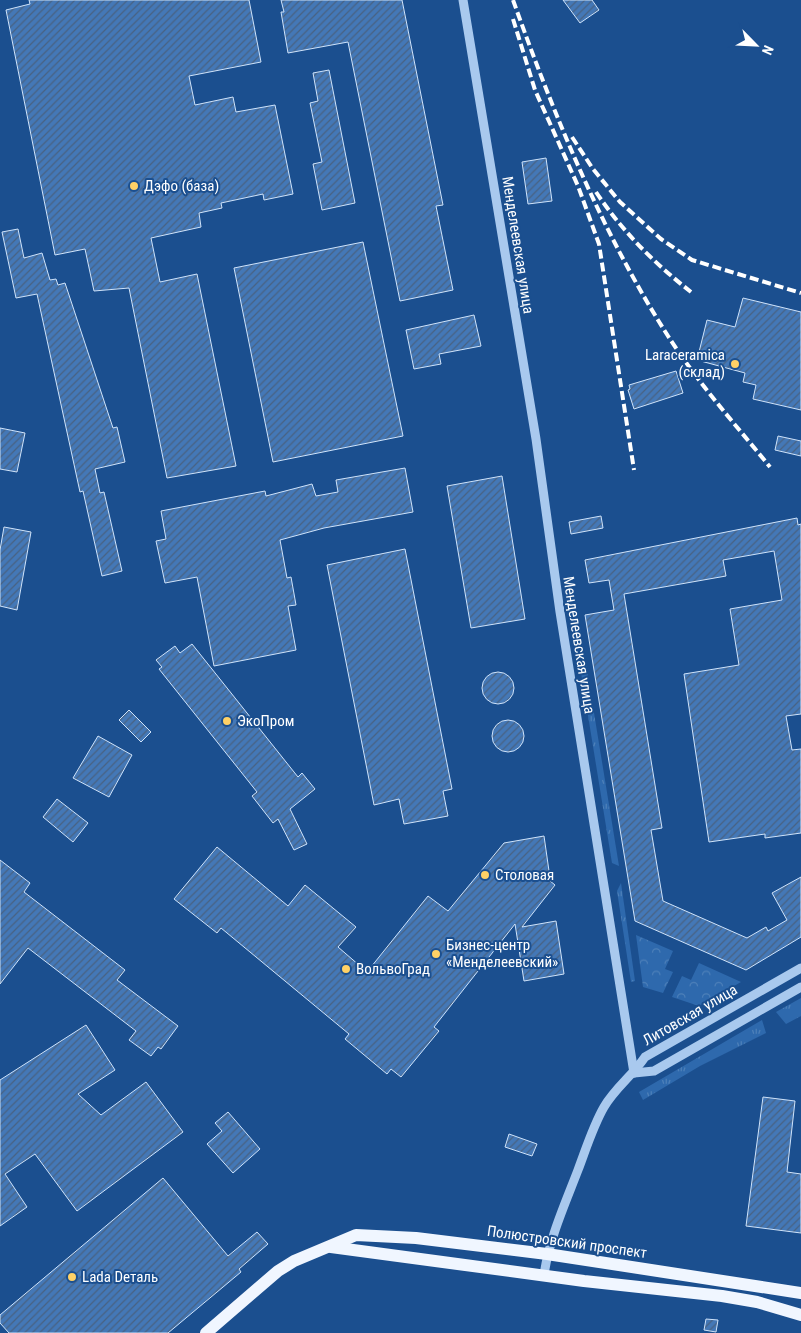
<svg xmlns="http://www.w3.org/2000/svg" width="801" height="1333" font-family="'Roboto Condensed',sans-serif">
<defs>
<pattern id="grass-tufts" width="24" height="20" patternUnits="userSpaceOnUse" patternTransform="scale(1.25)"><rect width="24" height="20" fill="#2e69ad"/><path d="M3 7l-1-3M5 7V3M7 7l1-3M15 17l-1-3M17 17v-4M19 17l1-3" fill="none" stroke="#4d80b9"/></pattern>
<pattern id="forest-crowns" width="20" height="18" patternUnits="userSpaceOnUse" patternTransform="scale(1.25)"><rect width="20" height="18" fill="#2e69ad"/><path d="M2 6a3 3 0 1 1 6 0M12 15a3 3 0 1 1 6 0" fill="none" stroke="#4d80b9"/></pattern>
<pattern id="building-hatch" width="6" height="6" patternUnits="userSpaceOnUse" patternTransform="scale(1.25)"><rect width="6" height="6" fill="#4478b7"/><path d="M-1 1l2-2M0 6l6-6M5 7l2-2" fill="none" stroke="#486282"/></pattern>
</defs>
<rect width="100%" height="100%" fill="#1b4f8f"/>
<!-- grass -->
<g fill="url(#grass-tufts)">
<polygon points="578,615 619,866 612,863 572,617"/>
<polygon points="621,883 635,981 631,982 617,891"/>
<polygon points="801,998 801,1016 786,1024 776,1012"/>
<polygon points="762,1020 766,1033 700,1066 643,1100 639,1092"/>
</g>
<!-- forest -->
<g fill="url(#forest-crowns)">
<polygon points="636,935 673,951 665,969 673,972 663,993 643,987"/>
<polygon points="699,963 741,982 699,1006 672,997 682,976 691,980"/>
</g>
<!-- building -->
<g fill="url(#building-hatch)" stroke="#cfe3fa">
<polygon points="29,0 249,0 261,62 189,76 195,105 233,97 236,112 275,105 293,194 264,200 263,194 221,203 222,208 199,213 201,227 151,238 160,282 197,274 236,466 167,478 129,288 94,291 85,249 55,255 6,10 30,4"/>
<polygon points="281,0 402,0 443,205 436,206 453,290 400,301 348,42 288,53 281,12 284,12"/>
<polygon points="563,0 592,0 599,10 580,23"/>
<polygon points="329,70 355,203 322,210 313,164 322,162 310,103 318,101 313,73"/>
<polygon points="546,158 552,201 528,204 522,162"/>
<polygon points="18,229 24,258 42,253 50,280 56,279 58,285 65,283 113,428 117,427 125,462 95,469 100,493 104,492 122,571 102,576 83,491 80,492 37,294 16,298 2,232"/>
<polygon points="363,242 403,436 273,462 234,268"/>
<polygon points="743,298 801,312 801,410 753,399 756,385 743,382 745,373 697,360 707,320 735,327"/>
<polygon points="474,315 481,346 439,354 441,364 414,369 406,330"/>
<polygon points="676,371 683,393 634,409 628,390 630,389 629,385"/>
<polygon points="0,428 25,433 17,472 0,469"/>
<polygon points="778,436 801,441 801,456 775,450"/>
<polygon points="405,468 413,512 324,528 280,540 287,578 291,577 296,605 288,606 296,650 214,666 197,577 165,583 156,541 166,539 161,511 265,491 266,496 312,484 316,496 338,492 336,480"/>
<polygon points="502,476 525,619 471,628 447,486"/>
<polygon points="601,516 603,528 571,534 569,522"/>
<polygon points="797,518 798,525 801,524 801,714 786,716 792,750 801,749 801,833 765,838 765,834 709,842 684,674 739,665 730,609 782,600 774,551 723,560 726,576 624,594 662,828 651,830 663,901 747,938 766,927 768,931 787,920 772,893 801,877 801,937 746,970 635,921 585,615 614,610 609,580 589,583 585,560"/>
<polygon points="4,527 31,532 17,610 0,606 0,550"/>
<polygon points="405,549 452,789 443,791 448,816 404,824 399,799 374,805 327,565"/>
<polygon points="192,644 298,777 302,773 315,789 290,809 307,844 294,850 278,819 273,823 252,796 257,792 159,669 162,667 156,660 175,646 180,653"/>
<circle cx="498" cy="688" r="16"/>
<polygon points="129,710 151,732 141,742 119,720"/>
<circle cx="508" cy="736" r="16"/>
<polygon points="98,736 132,755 109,797 73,778"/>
<polygon points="57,799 88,823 73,842 43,817"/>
<polygon points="544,836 549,871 544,876 555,885 522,927 556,921 564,974 524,981 515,924 434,1027 439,1031 401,1077 391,1069 387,1074 345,1039 349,1034 221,928 217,933 174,899 217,847 288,906 305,885 356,927 338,947 367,972 428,896 448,911 504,843"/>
<polygon points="0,860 30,883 24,892 125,970 117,980 178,1026 161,1049 158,1047 151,1056 129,1040 136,1031 28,948 0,984"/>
<polygon points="86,1025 115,1070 78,1094 101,1115 146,1082 183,1132 77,1211 35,1154 5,1174 27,1207 0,1226 0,1080"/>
<polygon points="763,1097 795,1101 787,1172 801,1174 801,1233 746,1226"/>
<polygon points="228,1112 260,1149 233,1173 207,1144 222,1131 215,1123"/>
<polygon points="509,1134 537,1144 532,1156 505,1147"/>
<polygon points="163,1178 228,1256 257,1232 268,1244 239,1269 241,1272 168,1333 9,1333 0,1323 0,1315"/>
<polygon points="706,1319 718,1320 716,1332 704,1330"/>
</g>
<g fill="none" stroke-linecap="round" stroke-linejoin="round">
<!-- minor -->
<g stroke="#a9c9ee" stroke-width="9">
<polyline points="463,0 536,439 560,612 634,1073"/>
<polyline points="634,1073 654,1071 801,987"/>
<path d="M544,1275C549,1239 565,1204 578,1170C586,1149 593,1126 604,1107C615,1088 633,1075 645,1057L801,968"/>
</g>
<!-- major -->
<g stroke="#f0f6ff" stroke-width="12">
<polyline points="331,1247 584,1281 722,1296 757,1302 801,1315"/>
<polyline points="206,1333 278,1271 294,1261 356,1235 416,1238 547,1254 801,1293"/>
</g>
<!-- rail -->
<g stroke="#fff" stroke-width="4" stroke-dasharray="9 4" stroke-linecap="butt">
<path d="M513,0C554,115 602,233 668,336C698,383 735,424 770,467"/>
<polyline points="513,19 535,90 578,186 599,244 634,470"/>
<polyline points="572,137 593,169 620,202 661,239 692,260 801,293"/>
<path d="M596,192C622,231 654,263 691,292"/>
</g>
</g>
<!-- markers -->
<g fill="#ffd166" stroke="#1b4f8f" stroke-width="2">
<circle cx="134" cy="186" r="5"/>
<circle cx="735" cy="364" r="5"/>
<circle cx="227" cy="721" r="5"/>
<circle cx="485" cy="875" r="5"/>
<circle cx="436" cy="954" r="5"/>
<circle cx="346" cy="969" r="5"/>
<circle cx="72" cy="1277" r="5"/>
</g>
<g text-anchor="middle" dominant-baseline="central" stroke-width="4" stroke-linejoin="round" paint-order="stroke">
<!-- poi labels -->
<g font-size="15" fill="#fff" stroke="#1b4f8f" text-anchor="start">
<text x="144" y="186">Дэфо (база)</text>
<text x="725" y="355" text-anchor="end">Laraceramica<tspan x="725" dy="17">(склад)</tspan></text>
<text x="237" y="721">ЭкоПром</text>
<text x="495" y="875">Столовая</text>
<text x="446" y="945">Бизнес-центр<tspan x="446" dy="17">«Менделеевский»</tspan></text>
<text x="356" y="969">ВольвоГрад</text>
<text x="82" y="1277">Lada Dеталь</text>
</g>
<!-- street labels -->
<g font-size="15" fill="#fff" stroke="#1b4f8f">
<text transform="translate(518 245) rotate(81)">Менделеевская улица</text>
<text transform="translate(579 645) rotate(81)">Менделеевская улица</text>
<text transform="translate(690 1015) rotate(-30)">Литовская улица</text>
<text transform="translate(567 1242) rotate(8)">Полюстровский проспект</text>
</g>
</g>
<!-- north arrow -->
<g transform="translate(756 45) rotate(114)" stroke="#1b4f8f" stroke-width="4" paint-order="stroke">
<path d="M0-4L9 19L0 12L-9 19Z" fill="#ffffff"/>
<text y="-8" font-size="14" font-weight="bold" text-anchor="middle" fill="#ffffff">N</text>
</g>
</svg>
